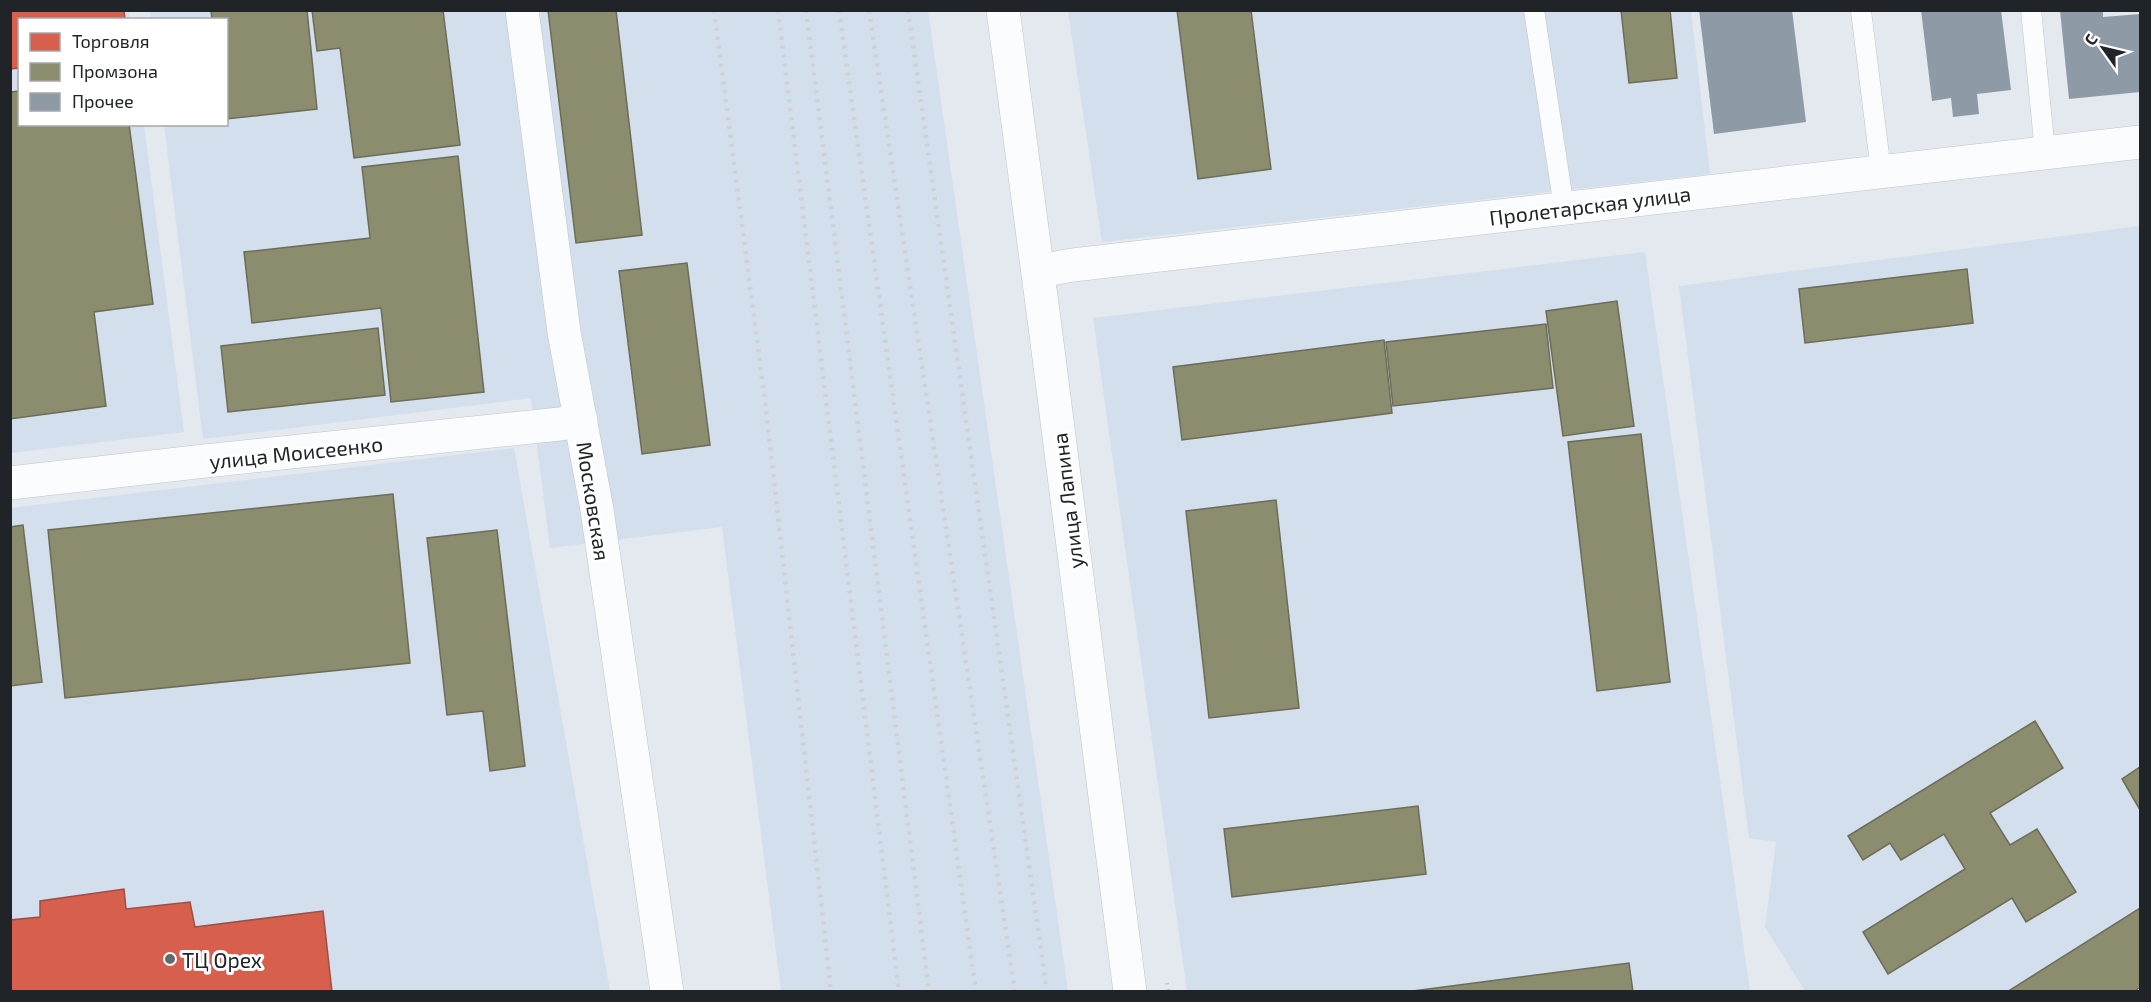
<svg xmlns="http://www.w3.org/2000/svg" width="2151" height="1002" font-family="'Exo 2',sans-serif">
<rect width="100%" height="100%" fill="#e3e9ef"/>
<!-- built -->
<g fill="#d3dfec">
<polygon points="11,11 129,11 130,19 20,20 20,124 144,125 184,432 11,453"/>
<polygon points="150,11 928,11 1068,991 781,991 722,527 550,548 531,398 203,439 164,125 226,124 226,20 151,19"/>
<polygon points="1068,11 1691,11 1710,174 1102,242"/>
<polygon points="2140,226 2140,991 1805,991 1765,927 1776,842 1749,838 1679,286"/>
<polygon points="1645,252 1750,991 1187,991 1093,318"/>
<polygon points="514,448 610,991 11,991 10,508"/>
</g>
<!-- shops -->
<g fill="#d6604d" stroke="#9f4e42" stroke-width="1.5">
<polygon points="10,10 124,10 125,20 20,20 20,68 10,69"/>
<polygon points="124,889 126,909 190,902 195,927 323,911 332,992 10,992 10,920 40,917 40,901"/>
</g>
<!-- industry -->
<g fill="#8c8c6e" stroke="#6c6d59" stroke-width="1.5">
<polygon points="211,10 307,10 317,109 226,119 226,20 212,20"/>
<polygon points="312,10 443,10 460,145 354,158 340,48 317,51"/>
<polygon points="548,10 616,10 642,235 576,243"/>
<polygon points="1177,10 1251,10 1271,169 1198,179"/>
<polygon points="1621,10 1670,10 1677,78 1629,83"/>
<polygon points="20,91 20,124 129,124 153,304 94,312 106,406 10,419 10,92"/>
<polygon points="458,156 484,392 391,402 381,308 252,323 244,252 370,238 362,167"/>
<polygon points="687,263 710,445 642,454 619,271"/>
<polygon points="1967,269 1973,323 1805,343 1799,289"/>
<polygon points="1617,301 1634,426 1563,436 1546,311"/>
<polygon points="1546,324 1553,388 1393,406 1386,342"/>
<polygon points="378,328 385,395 228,412 221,346"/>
<polygon points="1384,340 1392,413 1182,440 1173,367"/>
<polygon points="1641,434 1670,682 1597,691 1568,442"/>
<polygon points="393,494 410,663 65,698 48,530"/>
<polygon points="1276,500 1299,708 1209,718 1186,511"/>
<polygon points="23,525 42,682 10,686 10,527"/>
<polygon points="497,530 525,766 490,771 483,711 447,715 427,538"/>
<polygon points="2035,721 2063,768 1990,813 2010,845 2037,829 2076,892 2026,922 2012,898 1888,974 1863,932 1965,869 1944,834 1901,860 1890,843 1863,860 1848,836"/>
<polygon points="2140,767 2140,810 2122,779"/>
<polygon points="1418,806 1426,874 1232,897 1224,829"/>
<polygon points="2140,908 2140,987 2134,992 2007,992"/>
<polygon points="1629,963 1633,992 1405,992"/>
</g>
<!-- building -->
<g fill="#8e9aa5">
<polygon points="1699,10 1792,10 1806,122 1714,134"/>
<polygon points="1921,10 2001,10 2011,90 1977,94 1979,114 1953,117 1951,98 1932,101"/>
<polygon points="2060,10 2103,10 2103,17 2140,14 2140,92 2069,99"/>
</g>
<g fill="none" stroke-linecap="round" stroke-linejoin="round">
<!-- lane casing -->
<g stroke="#c0c5ca" stroke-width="21">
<g id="lane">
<polyline points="1534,10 1564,208"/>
<polyline points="2031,10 2045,152"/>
<polyline points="1861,11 1881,171"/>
</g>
</g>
<!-- street casing -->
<g stroke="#c0c5ca" stroke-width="34">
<g id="street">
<polyline points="522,10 564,332 597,510 667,992"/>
<path d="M1003,10C1048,337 1087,665 1130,992"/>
<polyline points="1039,271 1073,265 2140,142"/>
<polyline points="10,483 205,461 560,424 581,420"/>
</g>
</g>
<!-- path -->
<polyline stroke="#c6c8cb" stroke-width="4" stroke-dasharray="1.5 4.5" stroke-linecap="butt" points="1167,983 1168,992"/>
<!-- lane -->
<use href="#lane" stroke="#fbfcfd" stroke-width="20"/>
<!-- street -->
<use href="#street" stroke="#fbfcfd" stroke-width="33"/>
<!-- rail -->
<g stroke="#cfd1d2" stroke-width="4.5" stroke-dasharray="3 6" stroke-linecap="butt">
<polyline points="714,10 765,401 831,992"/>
<polyline points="778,10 899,992"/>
<polyline points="806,10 929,992"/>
<polyline points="839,10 976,992"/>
<polyline points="869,10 1015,992"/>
<polyline points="908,10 1047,992"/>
</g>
</g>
<!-- markers -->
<circle fill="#64696e" stroke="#fff" stroke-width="2" cx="170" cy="959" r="6"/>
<g text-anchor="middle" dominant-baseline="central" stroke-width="6" stroke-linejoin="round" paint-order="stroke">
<!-- street labels -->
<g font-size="21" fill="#202428" stroke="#fff">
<text transform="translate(1590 205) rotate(-7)">Пролетарская улица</text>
<text transform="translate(296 452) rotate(-6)">улица Моисеенко</text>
<text transform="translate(594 501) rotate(81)">Московская</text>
<text transform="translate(1067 501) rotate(-97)">улица Лапина</text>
</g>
<!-- poi labels -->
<g font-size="21" fill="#202428" stroke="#fff" text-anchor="start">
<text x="182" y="959">ТЦ Орех</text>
</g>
</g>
<!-- border -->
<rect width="2151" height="1002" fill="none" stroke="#202428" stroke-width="24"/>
<!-- legend -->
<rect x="18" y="18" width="210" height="108" fill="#ffffff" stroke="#a6a7a9" stroke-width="1.5"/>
<rect x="30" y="33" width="30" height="18" fill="#d6604d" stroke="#a6a7a9" stroke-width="1.5"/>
<text x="72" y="48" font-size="18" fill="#202428">Торговля</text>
<rect x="30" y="63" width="30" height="18" fill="#8c8c6e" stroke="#a6a7a9" stroke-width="1.5"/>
<text x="72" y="78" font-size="18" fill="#202428">Промзона</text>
<rect x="30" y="93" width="30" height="18" fill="#8e9aa5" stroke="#a6a7a9" stroke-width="1.5"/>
<text x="72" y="108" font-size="18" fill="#202428">Прочее</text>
<!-- north arrow -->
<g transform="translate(2103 48) rotate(304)" stroke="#ffffff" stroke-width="4.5" paint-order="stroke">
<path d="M0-4.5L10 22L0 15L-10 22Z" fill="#202428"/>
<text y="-9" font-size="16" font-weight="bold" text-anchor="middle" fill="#202428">С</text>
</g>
</svg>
